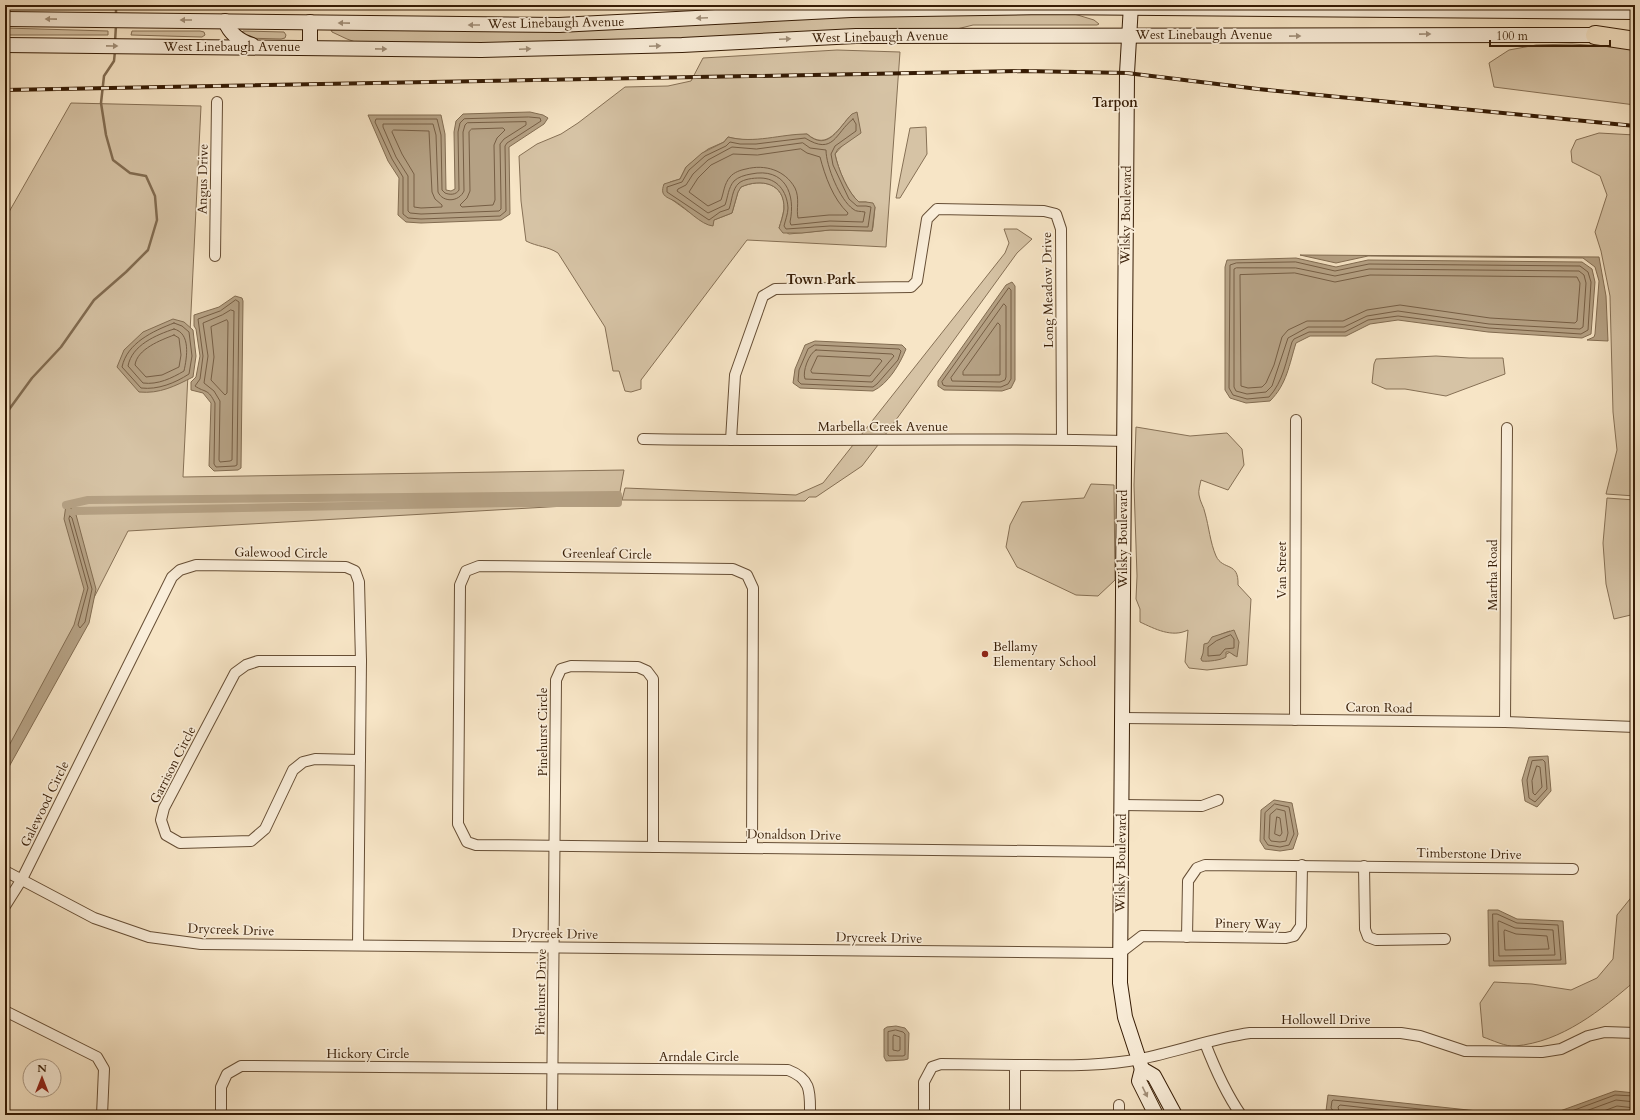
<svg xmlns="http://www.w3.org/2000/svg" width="1640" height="1120" font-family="Cardo,serif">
<rect width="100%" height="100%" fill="#f7e5c6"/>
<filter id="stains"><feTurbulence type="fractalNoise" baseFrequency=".005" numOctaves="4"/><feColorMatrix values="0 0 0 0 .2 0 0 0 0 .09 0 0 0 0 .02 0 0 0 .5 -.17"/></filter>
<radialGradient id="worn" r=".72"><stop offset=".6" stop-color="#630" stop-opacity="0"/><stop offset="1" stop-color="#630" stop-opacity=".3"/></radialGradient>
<!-- green -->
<g fill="#d6c3a5" stroke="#867055" fill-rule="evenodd">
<polygon points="1071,13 1094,20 1099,24 1097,25 973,25 953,30 586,44 358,43 347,39 332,32 331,30 831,16"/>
<polygon points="5,28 108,31 108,35 5,35"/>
<polygon points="132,31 200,31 204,32 205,35 202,37 131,35"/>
<polygon points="243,31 284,32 286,35 285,38 281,39 243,38 240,34"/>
<polygon points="1572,44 1635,48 1635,105 1494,87 1489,63 1509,50 1536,45"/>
<path d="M837,50L900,52L886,247L747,240L641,380V389L631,392L625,391L619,371H613L605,327L558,253C547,246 538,247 526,241L521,201L519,156L537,144L561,134L578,123L625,87L668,86L691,81L703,58ZM852,114L842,146L835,154C838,169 848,193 859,202H866L875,207L873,227L872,231L830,230L789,234L779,228C781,222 783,215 784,209C785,183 761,178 741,187L738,192L732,213L714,220L689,212L671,199L670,182L680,179L686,167L708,149L724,142L728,137C754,144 781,137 807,134C828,152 839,127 852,114Z"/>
<polygon points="71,103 201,106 183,477 624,470 618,503 128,531 5,772 5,219"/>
<polygon points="926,127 927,154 900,198 896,198 910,128"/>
<polygon points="1599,133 1635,135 1635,496 1606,494 1617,450 1613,412 1610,296 1601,251 1595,232 1607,195 1600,176 1572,162 1571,151 1576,140"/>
<polygon points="1004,229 1017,229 1032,239 1017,253 885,435 861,435 1005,253 1009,243"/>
<polygon points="1436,356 1469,358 1503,358 1505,374 1446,396 1405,389 1386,389 1372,383 1374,364 1376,359"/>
<path d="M1136,427L1190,436L1227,433L1242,449L1244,465L1228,490L1201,480C1200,485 1198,491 1199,495C1200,502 1204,507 1205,513C1209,527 1210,542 1216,556C1223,571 1239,561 1238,585L1251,599L1247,665L1207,670L1189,668L1185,662L1188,630C1172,638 1155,629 1140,622V609L1136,599L1137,576L1134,485ZM1230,631L1235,656L1230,652L1218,659H1201C1209,642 1211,637 1230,631Z"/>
<polygon points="853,445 878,445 862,466 816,497 809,497 805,501 622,500 625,488 796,495 823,483"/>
<polygon points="1091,484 1114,485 1115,580 1098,596 1076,595 1017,567 1006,547 1010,525 1022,502 1084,498"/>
<polygon points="1607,498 1635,500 1635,614 1614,619 1606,584 1603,543"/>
<path d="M1634,894H1635V981C1601,1010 1562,1042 1515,1046C1506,1047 1492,1040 1483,1037L1480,1003L1494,982L1532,984L1571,990L1597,978L1613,959L1617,915Z"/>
</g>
<!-- water -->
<g fill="#b5a184" stroke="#826c51">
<polygon points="530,112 543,115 548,118 544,124 509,147 510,214 501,220 421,223 406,222 398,215 399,178 388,161 368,115 441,115 445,134 446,190 451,191 455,189 454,132 456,121 463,114"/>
<path d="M857,112L861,133L838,149L835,154C838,169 848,193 859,202H866L873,203L875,207L872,231L830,230L802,233H783L779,228C781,222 783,216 784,209C785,183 761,178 741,187L738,192L732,213L714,220L713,226C701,225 686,208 676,202C672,199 665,198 663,193C662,190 663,187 664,184L680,179L686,167L702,153L724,142L728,137C755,144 780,134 807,134C828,153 839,127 852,114Z"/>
<polygon points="1300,255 1599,257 1606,296 1608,341 1587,340 1594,337 1595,334 1599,281 1595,267 1583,258 1368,256 1336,263"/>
<path d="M1296,258L1336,267L1368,260L1582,262L1592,269L1595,282L1591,334L1582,338L1488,332L1398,320L1370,324L1346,336H1310L1296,343C1289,365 1287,384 1270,401L1246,403L1230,398L1225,390V267L1227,260Z"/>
<polygon points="1012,282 1015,286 1015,380 1011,388 1002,391 944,390 938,386 938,381 1006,285"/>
<polygon points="235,296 242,298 243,301 241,468 238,470 214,471 209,466 211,403 203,393 191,390 191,382 196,377 200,356 196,329 194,326 194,315 219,307"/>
<path d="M173,319L184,322L193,330L196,356L193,377C175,386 160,394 139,392L117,367L124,350L143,332Z"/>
<path d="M815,341L902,345L906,349C900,364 888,384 873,391L800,388L793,383L795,369L805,345Z"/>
<polygon points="66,505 75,511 96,589 89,623 5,774 5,753 74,625 84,589 64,519"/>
<path d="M1234,630L1239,642L1237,657L1229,652H1226V657C1222,660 1207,662 1202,661L1201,659L1203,653L1204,644L1208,643L1212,637Z"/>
<polygon points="1548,756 1551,791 1537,807 1525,801 1522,780 1529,757"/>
<polygon points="1274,800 1292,803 1298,834 1293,849 1280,851 1265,849 1260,841 1261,810"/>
<polygon points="1488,910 1498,910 1517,919 1563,921 1566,964 1489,966"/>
<polygon points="896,1026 905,1028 909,1033 908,1059 904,1060 886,1061 884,1057 884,1029 887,1027"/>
<polygon points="1615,1091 1635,1093 1635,1115 1549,1115"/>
<polygon points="1328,1095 1515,1115 1334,1115 1326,1111"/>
</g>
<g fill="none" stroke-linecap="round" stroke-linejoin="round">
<!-- shore -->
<g stroke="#765e44" stroke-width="1">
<path d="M529,117L540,118L541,121L507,143L505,146L506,211L500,216L421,219L408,218L403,214V177L392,159L375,122L376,119H437L441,135L442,190L445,193C450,195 456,195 459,190L458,132L460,123L464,119Z"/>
<path d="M853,119L856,124V131L835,146L831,154L833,165L849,199L857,206H866L871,207L868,227L830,226L786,229L784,226C785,221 788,214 788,208C787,191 777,178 760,178C753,178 744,179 739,183C732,189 732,201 729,209L720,212L709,220L667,192V187L682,182L689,170L705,156L726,146L730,142L740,144H756L805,138C834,156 835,133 853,119Z"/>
<path d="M526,122V125L504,139L500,144L501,200V209L499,211L421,214L410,213L408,211V176L396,157L383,127V124H433L436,135L438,192C443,203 459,202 464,191L463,132L465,125L467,123Z"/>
<polygon points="472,129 503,128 505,130 497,138 494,145 495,200 493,205 462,207 460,205 467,198 470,191 469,132"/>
<polygon points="394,130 429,131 432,192 435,199 442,205 442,207 421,208 414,207 414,174 402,154 392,132"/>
<path d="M803,143L810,148L826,150C826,166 840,200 853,209C856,212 860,211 865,212L863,222L830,221L791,225L790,222C796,194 785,167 751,174C745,175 738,177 734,181C728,188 728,197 725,205L708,213L677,191L678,189L686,185L693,174L708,160L732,147L756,149Z"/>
<path d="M801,149L807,153L820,157C825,176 833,199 848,213L847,215H829L798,218C796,210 800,198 795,188C785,170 765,164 746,169C741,170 734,172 730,177C724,184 724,192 721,200L708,206L689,192L698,178L711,165L733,154L757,155Z"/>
<path d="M1296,262L1335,271L1369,264L1580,266L1588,272L1591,282L1588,330L1581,334L1489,328L1398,316L1368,320L1345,332H1309L1294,339L1292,342C1286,361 1283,382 1269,397L1247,399L1233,395L1229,388L1230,265L1236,263Z"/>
<polygon points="1296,268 1335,276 1369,269 1579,271 1584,275 1586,283 1583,327 1580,329 1489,324 1398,311 1367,316 1344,327 1308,327 1288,338 1272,386 1266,392 1247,394 1236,391 1234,387 1234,269 1236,268"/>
<polygon points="1295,273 1335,282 1370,275 1577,277 1580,283 1577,321 1575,323 1490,318 1400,305 1367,310 1343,321 1307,321 1288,330 1282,337 1274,365 1266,383 1262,387 1248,388 1241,386 1240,275"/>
<polygon points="1009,288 1011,290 1011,379 1008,384 1001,387 946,386 943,385 942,382"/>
<path d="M236,300L239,302L237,465L235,466L216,467L214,464L215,403C208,388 205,393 195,386L200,379L203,356L198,319L220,311Z"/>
<polygon points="1004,304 1006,306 1006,377 1005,380 1000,382 952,381 951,378"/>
<polygon points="231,310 234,311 232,460 230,461 220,462 219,460 220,401 214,391 204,383 208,356 203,323 222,315"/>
<polygon points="227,320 228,322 227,393 225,395 211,380 214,357 211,327"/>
<path d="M174,323L182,326L189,332L192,356L189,374C175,383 158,390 141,388L122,367C127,343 153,331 174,323Z"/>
<polygon points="998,323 1000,325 1000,375 963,375 963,372"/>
<path d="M174,329C191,333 187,357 184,371C172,378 158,385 143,383L128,366C132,345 156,335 174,329Z"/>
<path d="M174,335L179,338L181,355L179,367L162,375L146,377L135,365C137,349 161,340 174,335Z"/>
<polygon points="815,345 899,349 901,351 898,360 877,384 873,387 801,384 798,381 799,370 808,349"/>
<path d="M816,350L892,354L894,356L872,382L805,379C802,372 809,353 816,350Z"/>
<polygon points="818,356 880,359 882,361 870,376 812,373 811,371"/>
<polygon points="70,516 72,518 92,589 85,622 80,628 78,625 88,588 69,519"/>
<polygon points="1231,635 1234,639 1234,648 1225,649 1220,655 1208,656 1208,647 1216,641"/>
<polygon points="1543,760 1545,762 1547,789 1535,802 1529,798 1527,780 1532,761"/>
<polygon points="1537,766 1540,767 1542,787 1535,795 1533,793 1532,781"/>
<polygon points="1275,804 1289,807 1294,834 1289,845 1280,847 1268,845 1264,839 1265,813"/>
<polygon points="1277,809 1285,811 1288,833 1286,841 1280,842 1271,841 1269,838 1270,815"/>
<polygon points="1277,817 1280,818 1282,833 1280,836 1275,834"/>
<polygon points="1493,914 1497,914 1517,923 1558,925 1561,960 1494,961"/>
<polygon points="1499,921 1515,928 1553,930 1555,955 1499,956 1498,923"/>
<polygon points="1505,930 1516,934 1547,936 1549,949 1505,950 1504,932"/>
<polygon points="896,1030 903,1032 905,1034 905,1055 903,1056 889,1056 888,1055 888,1032"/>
<polygon points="894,1035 900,1037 900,1050 898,1051 893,1050 893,1037"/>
<polyline points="1335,1115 1334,1112 1331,1108 1332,1101 1333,1100 1478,1115"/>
<polyline points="1340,1115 1338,1107 1340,1105 1430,1115"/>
<polyline points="1561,1115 1615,1095 1635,1096"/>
<polyline points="1575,1115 1616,1100 1635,1102"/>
<polyline points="1593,1115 1617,1106 1635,1108"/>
</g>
<!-- stream -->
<g stroke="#826c51" stroke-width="2.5">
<polyline points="116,16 116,5"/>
<polyline points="115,42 116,25"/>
<polyline points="5,415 32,378 61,347 94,300 126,272 148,250 157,220 155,196 146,176 130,173 113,160 106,135 101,103 104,76 114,61 115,51"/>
</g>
<!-- canal -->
<polyline stroke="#b5a184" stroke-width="8" points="66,505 88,500 618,495 618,503 513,503 75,511"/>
<!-- street casing -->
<g stroke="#664e35" stroke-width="12">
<g id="street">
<polyline points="215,256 217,102"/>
<path d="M643,439C803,442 964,437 1124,441"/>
<polyline points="731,440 735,375 763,296 775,289 911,287 917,281 927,219 937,209 1044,211 1056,214 1061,229 1062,439"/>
<polyline points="1122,718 1505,722 1635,727"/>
<polyline points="1295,720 1296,420"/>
<polyline points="1505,722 1507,428"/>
<polyline points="360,760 315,759 303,762 293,770 265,829 251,841 180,843 166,835 161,820 164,808 235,673 246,665 258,661 361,661"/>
<polyline points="1122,805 1202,806 1218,800"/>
<polyline points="752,848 753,588 747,575 733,569 479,566 466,571 460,585 458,824 467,842 476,845 1121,852"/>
<polyline points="1364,866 1365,929 1368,937 1376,940 1445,939"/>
<polyline points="5,871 94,918 149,937 201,944 1120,953 1142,936 1286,938 1294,936 1301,926 1302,865"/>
<polyline points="5,906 22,879 172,577 180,570 196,565 346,567 355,571 359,582 361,661 358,945"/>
<polyline points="1187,937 1188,881 1197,868 1205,865 1573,869"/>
<polyline points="5,1011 97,1057 104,1069 102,1115"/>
<path d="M1205,1043C1215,1069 1225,1092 1241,1115"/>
<path d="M1015,1065C1056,1065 1099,1067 1140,1059C1177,1052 1213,1038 1250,1033H1401L1420,1036L1465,1051L1542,1052L1561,1049L1588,1036L1605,1032L1635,1033"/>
<path d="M221,1115V1087L227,1074L241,1066L788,1070C812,1079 810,1093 810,1115"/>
<polyline points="552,1115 556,680 561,669 571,666 638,667 647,671 653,679 653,847"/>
<polyline points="924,1115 924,1082 932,1067 941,1064 1015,1065 1015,1115"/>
<polyline points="1119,1115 1119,1105"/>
</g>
</g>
<!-- secondary casing -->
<g stroke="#361c05" stroke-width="16">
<g id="secondary">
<polyline points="1131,5 1127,73 1120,983 1125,1017 1142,1069"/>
<polyline points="5,19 559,25 851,10 1046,7 1635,12"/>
<path d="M225,21C230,34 239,41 252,45"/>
<polyline points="310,22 310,48"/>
<polyline points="5,45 481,50 682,45 856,36 1605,35"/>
<polyline points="1142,1069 1154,1076 1175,1115"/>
<polyline points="1142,1069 1139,1081 1156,1115"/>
</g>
</g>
<!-- highway casing -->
<g stroke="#361c05" stroke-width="20">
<polyline id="highway" points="1595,35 1635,41"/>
</g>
<!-- street -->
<use href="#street" stroke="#faeeda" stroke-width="10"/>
<!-- secondary -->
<use href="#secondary" stroke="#faeeda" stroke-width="14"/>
<!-- highway -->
<use href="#highway" stroke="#f7e5c6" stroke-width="18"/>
<!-- rail casing -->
<g stroke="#361c05" stroke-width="4">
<polyline id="rail" points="5,90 1024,71 1127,73 1258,89 1635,126"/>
</g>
<!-- rail -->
<use href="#rail" stroke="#faeeda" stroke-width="2.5" stroke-dasharray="8" stroke-linecap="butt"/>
</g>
<!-- one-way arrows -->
<defs><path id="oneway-solid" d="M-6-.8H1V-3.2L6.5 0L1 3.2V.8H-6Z"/></defs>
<g fill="#a2907a">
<use href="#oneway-solid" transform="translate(702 18) rotate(177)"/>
<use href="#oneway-solid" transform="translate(51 19) rotate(-179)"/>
<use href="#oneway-solid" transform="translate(186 20) rotate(-180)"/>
<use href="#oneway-solid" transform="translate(344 23) rotate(-179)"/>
<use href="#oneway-solid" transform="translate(474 25) rotate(-180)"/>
<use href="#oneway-solid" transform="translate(1425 34) rotate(-1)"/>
<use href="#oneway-solid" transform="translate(1295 36) rotate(-1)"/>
<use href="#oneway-solid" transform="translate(785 39) rotate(-2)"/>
<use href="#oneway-solid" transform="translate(112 46) rotate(1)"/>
<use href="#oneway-solid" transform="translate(655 46) rotate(-2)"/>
<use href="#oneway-solid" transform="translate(381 49) rotate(1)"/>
<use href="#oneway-solid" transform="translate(525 49) rotate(-2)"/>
<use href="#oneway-solid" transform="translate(1145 1092) rotate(64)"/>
</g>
<!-- markers -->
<circle fill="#8f2418" stroke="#faeeda" stroke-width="1.5" cx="985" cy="654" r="4"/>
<g text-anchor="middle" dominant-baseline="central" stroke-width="3.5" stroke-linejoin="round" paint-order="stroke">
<!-- street labels -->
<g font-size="13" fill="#361c05" stroke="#faeeda">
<text transform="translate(556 23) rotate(-1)">West Linebaugh Avenue</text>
<text x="1204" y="35">West Linebaugh Avenue</text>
<text transform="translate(880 37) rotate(-1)">West Linebaugh Avenue</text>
<text x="232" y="47">West Linebaugh Avenue</text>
<text transform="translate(203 179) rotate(-89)">Angus Drive</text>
<text transform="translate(1126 215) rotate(-89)">Wilsky Boulevard</text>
<text transform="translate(1048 290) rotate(-91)">Long Meadow Drive</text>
<text x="883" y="427">Marbella Creek Avenue</text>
<text transform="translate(1123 539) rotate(-90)">Wilsky Boulevard</text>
<text transform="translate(281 553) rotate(1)">Galewood Circle</text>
<text transform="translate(607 554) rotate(1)">Greenleaf Circle</text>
<text transform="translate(1282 570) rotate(-90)">Van Street</text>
<text transform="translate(1493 575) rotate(-90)">Martha Road</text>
<text transform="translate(1379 708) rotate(1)">Caron Road</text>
<text transform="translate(543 732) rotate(-90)">Pinehurst Circle</text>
<text transform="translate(173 765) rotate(-63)">Garrison Circle</text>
<text transform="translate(45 804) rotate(-64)">Galewood Circle</text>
<text transform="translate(794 835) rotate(1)">Donaldson Drive</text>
<text transform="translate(1469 854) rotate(1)">Timberstone Drive</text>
<text transform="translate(1121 863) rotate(-89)">Wilsky Boulevard</text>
<text transform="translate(1248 924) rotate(1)">Pinery Way</text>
<text transform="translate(231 930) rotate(2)">Drycreek Drive</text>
<text transform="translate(555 934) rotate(1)">Drycreek Drive</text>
<text transform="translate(879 938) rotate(1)">Drycreek Drive</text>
<text transform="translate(541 992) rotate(-89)">Pinehurst Drive</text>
<text x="1326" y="1020">Hollowell Drive</text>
<text x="368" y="1054">Hickory Circle</text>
<text x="699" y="1057">Arndale Circle</text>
</g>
<!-- poi labels -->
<g font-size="13" fill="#361c05" stroke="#faeeda" text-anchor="start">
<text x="993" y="647">Bellamy<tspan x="993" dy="15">Elementary School</tspan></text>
</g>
<!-- neighbourhood labels -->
<g font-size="14" font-weight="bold" fill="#361c05" stroke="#faeeda">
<text x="1115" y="102">Tarpon</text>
<text x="821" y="279">Town Park</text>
</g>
</g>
<!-- margin -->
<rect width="1640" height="1120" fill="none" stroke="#f7e5c6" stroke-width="20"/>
<rect x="6" y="6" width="1628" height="1108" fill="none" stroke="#361c05" stroke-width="2"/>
<rect x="10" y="10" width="1620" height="1100" fill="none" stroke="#361c05"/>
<!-- north arrow -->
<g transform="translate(42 1078)"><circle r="19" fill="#faeeda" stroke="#ac9a85"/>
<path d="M0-3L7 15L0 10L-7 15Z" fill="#8f2418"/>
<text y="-6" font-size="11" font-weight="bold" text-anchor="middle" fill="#361c05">N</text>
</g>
<!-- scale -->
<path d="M1490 40v6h120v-6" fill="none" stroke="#361c05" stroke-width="2"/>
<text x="1496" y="40" font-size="12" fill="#361c05" stroke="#faeeda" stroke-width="3" paint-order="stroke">100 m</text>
<rect width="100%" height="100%" filter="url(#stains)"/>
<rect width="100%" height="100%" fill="url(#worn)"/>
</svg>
